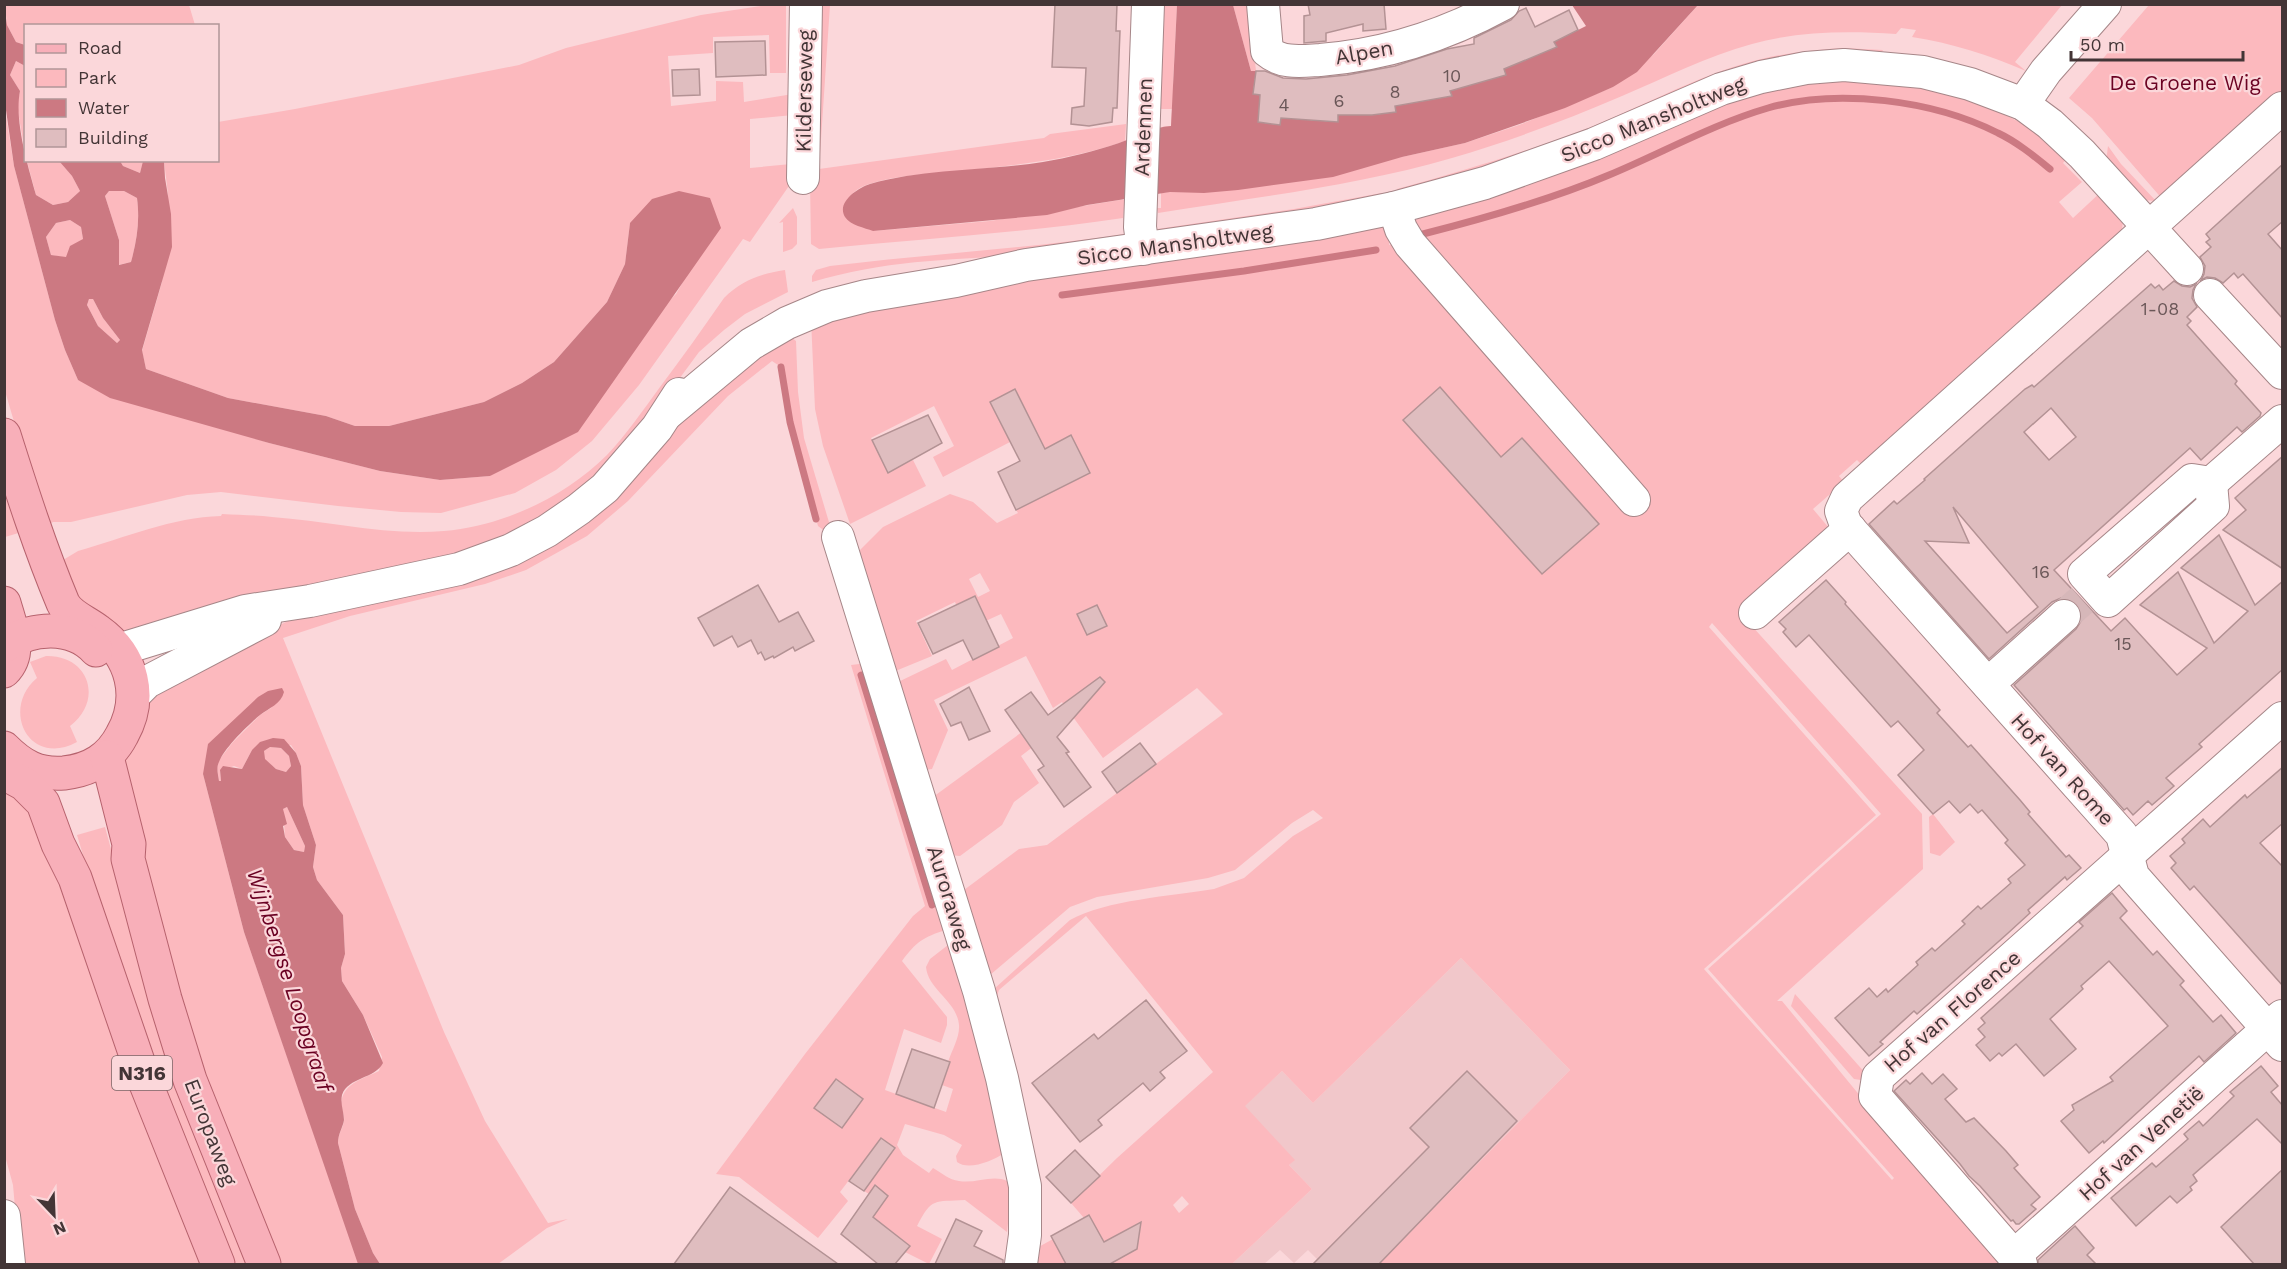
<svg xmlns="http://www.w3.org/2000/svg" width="2287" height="1269" font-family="'Work Sans',sans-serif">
<rect width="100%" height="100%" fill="#fbd7da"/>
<!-- built -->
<polygon fill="#f1c7ca" points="1461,958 1570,1070 1379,1264 1322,1264 1308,1250 1294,1263 1280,1250 1264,1264 1232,1264 1312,1189 1289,1165 1294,1160 1244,1106 1282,1071 1313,1103"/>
<!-- green -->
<g fill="#fcb9be" fill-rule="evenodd">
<polygon points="786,4 786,73 770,73 769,35 713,37 713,53 668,56 671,106 716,101 716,81 743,82 744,102 793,94 793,115 750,119 750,168 791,164 791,183 750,242 743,239 639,385 592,441 556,470 515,493 441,513 401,512 338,506 221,492 187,495 71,522 53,522 45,527 5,391 4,103 14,166 55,320 65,350 78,380 269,443 380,471 440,480 490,476 676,294 684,280 630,223 625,264 607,302 554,362 522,383 484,402 389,426 355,426 326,416 228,398 146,369 142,351 162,282 168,194 164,161 218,160 218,122 295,109 519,65 566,48 701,15 767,5"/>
<polygon points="5,5 189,5 195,25 26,26 25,45 16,42 7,25"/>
<path d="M816,5H830L819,169L1044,138L1050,134L1126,124L1125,141C1072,160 1015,165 959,171C930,174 897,175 869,184C856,188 848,196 844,208L873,231L990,221L1120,200H1125L1123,218C1022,233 920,239 819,249L811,244L810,182Z"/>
<polygon points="1159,5 1177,5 1173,83 1187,136 1162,127 1171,126 1172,109 1154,109"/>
<polygon points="1233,5 1254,5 1252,35 1256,71 1251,71"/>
<path d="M1698,5H2062L2015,62L2026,71C1989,55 1951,43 1912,37L1916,30L1901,28L1896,34C1848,31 1799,31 1752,44C1707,56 1665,78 1622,96C1566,120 1510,141 1452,158C1356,186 1257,197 1158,213L1157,208H1161V193L1402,157L1465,143L1519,125L1613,87L1654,54Z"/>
<polygon points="2149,5 2282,5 2282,96 2164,201 2092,118 2069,98"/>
<path d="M1842,48L1883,50L1880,55L1585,136L1395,196L1397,189C1460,172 1522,153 1583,130C1635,110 1691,79 1743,64C1776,54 1809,50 1842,48Z"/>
<polygon points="16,61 25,66 25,153 17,105 20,91 10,75"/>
<path d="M1881,77L1974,100L2030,127L2068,157L2063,163L2082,182L2059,202L2073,218L2102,191L2123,221L2121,237L1866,469L1857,460L1839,476L1844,482L1813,509L1829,528L1741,614L1922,814L1923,869L1777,1001H1782L1861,1097L2010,1264H1379L1570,1070L1461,958L1313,1103L1282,1071L1245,1106L1295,1160L1289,1165L1312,1189L1232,1264H1028L1035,1249L1053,1239L1060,1252L1089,1215L1084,1218L1071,1203L1117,1158L1213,1072L1086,916L999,990L996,999L994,989L1070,920C1106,900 1172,896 1214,889L1244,878L1293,836L1323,818L1313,810L1292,823L1235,870L1208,878L1097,897L1070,907L990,975L964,890L1019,849L1047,845L1223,714L1197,688L1103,758L1062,702L1053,708L1026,656L934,700L948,730L932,769L925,770L896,683L946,659L952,670L1013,638L1001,614L968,629L955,602L916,621L932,656L893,672L858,552L883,527L950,494L973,502L997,523L1018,513L1016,510L1090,473L1071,436L1045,449L1015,390L990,402L1010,442L943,477L933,457L954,446L934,406L871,438L888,472L913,460L926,486L850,524L823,446L815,409L811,319L856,307L1378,224C1388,229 1390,236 1389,245L1417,236L1414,225L1419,214L1777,84ZM980,573L990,591L978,597L969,579ZM1712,623L1881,814L1708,969L1894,1178L1892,1180L1704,969L1876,815L1709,627ZM1182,1196L1189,1204L1179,1213L1173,1205Z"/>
<polygon points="2108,146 2121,164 2156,201 2144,200 2106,162"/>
<polygon points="27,161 59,161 72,176 80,191 68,202 53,205 36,195"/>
<polygon points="120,161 143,161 140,173 123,166"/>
<path d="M109,191H124L137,198C140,221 137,240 131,262L118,265L119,240L105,196Z"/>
<polygon points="1382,193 1385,198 1161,232 1157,229 1294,209"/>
<polygon points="793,208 797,217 797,244 792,249 783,252 783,222 779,223"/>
<polygon points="70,220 81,227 83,239 67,258 51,255 46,237 56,223"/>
<path d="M1124,234L1123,237C1089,243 1054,252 1020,255C946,260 885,260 812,282V276L816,270L830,266C928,254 1026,249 1124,234Z"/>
<path d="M785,270L788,292L745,314L724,330L699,352L654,413L571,502L493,546L123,634L83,609L63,560L78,551C124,538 173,517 221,516L222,514C239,515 255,515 272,517C329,521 387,536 444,531C503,526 565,497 607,455C627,434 643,410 660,387C682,358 703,328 724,298C742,280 760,274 785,270Z"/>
<polygon points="89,299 93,299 103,318 120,340 117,343 98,326 87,305"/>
<path d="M788,335L796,341L798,392L804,438L831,529L826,532L818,526L790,422L781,367L772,361L728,396L628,501L587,536L526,570L485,584L350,616L283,638L444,1032L485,1121L548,1223L568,1219L547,1228L498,1264H380L373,1253L355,1209L338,1143C338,1134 343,1128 344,1121C345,1116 342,1111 341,1106C341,1084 362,1079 379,1071L382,1057L363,1015L342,981L341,968L345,954L343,915L317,880L313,867L316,845L303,805L301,766L296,753L291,745L252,750L242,769L234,766L220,771L221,781H219L217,768L219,760L233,742L260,715L271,708L281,688L203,774L244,932L359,1264H279L195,1053L141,849L123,758L141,707L170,679L294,618L467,578L697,398Z"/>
<polygon points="4,477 22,532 5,537 4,537"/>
<path d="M46,656C89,655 104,700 70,726L77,742C29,768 0,709 37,678L30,662Z"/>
<path d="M868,663L946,930C923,937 916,942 902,961L947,1017V1025L941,1043L904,1029L885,1090L946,1112L953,1089L942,1085L950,1063L948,1062C952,1050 960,1037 959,1025C957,1001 928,990 926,967L930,959L948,945L987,1069L1004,1153C993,1161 968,1171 957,1162L956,1156L962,1145L944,1135L905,1124L897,1145L903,1155L929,1173L933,1168C942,1173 949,1180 959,1181C975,1184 993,1174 1007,1181L1011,1198L1007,1232L965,1200C934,1202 932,1197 917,1226L942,1239L929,1264L905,1252L910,1246L861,1207L869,1194L864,1191L895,1149L881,1138L840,1192L848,1201L818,1238L739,1177L716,1174L805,1054L913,916L925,906L851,665Z"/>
<polygon points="1037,721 1047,736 1021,756 1039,783 1014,802 1002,825 960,856 949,855 933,797"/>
<polygon points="270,747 281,748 289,756 291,766 286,772 276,769 264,759 264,751"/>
<polygon points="4,786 37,815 206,1264 20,1264 13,1185 4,1152"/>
<polygon points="287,807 305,846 304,852 294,850 285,837 283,809"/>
<polygon points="1933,814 1955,842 1940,856 1930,853 1929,817"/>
<polygon points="105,827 147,981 251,1264 231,1264 176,1127 102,918 77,835"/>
<polygon points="1795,994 1867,1075 1861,1080 1854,1079 1791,1006"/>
</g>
<!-- water -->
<g fill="#cc7982" fill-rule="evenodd">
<path d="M4,5L7,25L16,42L25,45V66L16,61L10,75L20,91C14,121 28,166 36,195L53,205L68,202L80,191L72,176L59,161H120L123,166L140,173L143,161H164L165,178L171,214L172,247L142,350L146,369L228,398L326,416L355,426H389L484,402L522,383L554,362L607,302L625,264L630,223L652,199L679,191L710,198L721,228L578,432L490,476L440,480L380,471L269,443L110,398L78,380L65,350L55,320L14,166L5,103ZM109,191H124L137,198C140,221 137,240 131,262L119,265V240L105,196ZM70,220L81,227L83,239L70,246L66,257L51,255L46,237L56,223ZM89,299H93L103,318L120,340L117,343L98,326L87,305Z"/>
<path d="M1177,5H1233L1251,71H1256L1253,93L1260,95L1258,122L1280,125L1281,118L1338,122V115H1373L1395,112V106L1451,96L1450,91L1505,75L1504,69L1556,47L1554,42L1586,26L1572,5H1698L1637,72L1613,87L1565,108L1465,143L1402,157L1333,177L1238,190L1204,193L1170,192L1087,205L1047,215L873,231C865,228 850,225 845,217C836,202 858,188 870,184C926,168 986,171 1043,162C1068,158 1095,151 1119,143C1137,137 1152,127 1171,126Z"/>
<path d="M282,688L284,692C281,704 269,708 260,715C249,724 224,748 219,762C216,768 218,774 219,781H221L220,770L223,766L242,769L252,750L260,742L273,738L284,739L296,753L301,766L303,805L316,845L313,867L317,880L343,915L345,954L341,968L342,981L363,1015L383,1063C375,1079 348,1077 342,1095C340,1104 344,1112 344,1120C343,1127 338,1134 338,1143L355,1209L373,1253L380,1264H358L244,932L203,774L208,744L258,697L268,691ZM270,747L281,748L289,756L291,766L286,772L276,769L265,759L264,751ZM287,807L305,846L304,852L294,850L285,837L283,826L287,824L283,809Z"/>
</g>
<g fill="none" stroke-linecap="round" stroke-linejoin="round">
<!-- stream -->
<g stroke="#cc7982" stroke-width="7">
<path d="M1423,234C1486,218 1550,200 1609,175C1662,153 1713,124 1768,108C1838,88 1933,100 1998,133C2017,142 2034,156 2050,169"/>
<polyline points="1062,295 1244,271 1376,250"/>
<polyline points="781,367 790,422 816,519"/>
<polyline points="861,675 932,905"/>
</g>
</g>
<!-- building -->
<g fill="#dfbdbf" stroke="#b39294" stroke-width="1.5" fill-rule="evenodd">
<polygon points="1055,4 1117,4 1116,31 1120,31 1119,56 1117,108 1113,108 1112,122 1089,126 1071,124 1072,108 1084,106 1086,68 1052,67"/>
<polygon points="1308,4 1384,4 1386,29 1363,31 1363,24 1326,33 1326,41 1304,43 1304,16 1310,15"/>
<polygon points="1526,8 1535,27 1569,10 1578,30 1554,42 1557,47 1504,69 1506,75 1450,91 1452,96 1395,106 1396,112 1372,115 1338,115 1338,122 1281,118 1280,125 1258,122 1260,95 1253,94 1256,71 1265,71 1283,78 1306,79 1347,75 1395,66 1447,49 1474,44 1474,38 1511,20 1519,11"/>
<polygon points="765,41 766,75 716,77 715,42"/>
<polygon points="699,69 700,95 673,96 672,70"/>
<polygon points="2283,164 2283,221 2268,234 2283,251 2283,319 2243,274 2238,278 2234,273 2223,283 2215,278 2207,277 2201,280 2204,274 2205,266 2200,257 2211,247 2206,242 2210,239 2206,234"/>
<path d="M2174,281L2182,286L2190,287L2196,284L2193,290L2192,298L2197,307L2187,317L2191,321L2187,325L2237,381L2235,384L2261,413L2260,416L2242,432L2237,427L2201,460L2190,448L2054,570L2111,631L2125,618L2177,675L2207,648L2140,605L2178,572L2214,643L2248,611L2181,568L2219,535L2255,605L2283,581V669L2199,744L2202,747L2166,778L2174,786L2152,805L2148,801L2133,815L2127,808L2124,810L2014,685L2076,629L2081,621L2082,613L2077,604L2069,599L2061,598L2052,602L1989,659L1869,524L1894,501L1897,504L1925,480L1924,479L2025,389L2032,385L2034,387L2151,284L2155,288L2159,285L2163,290ZM2051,408L2076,437L2049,460L2024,432ZM1953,507L2038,607L2007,633L1925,541L1969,543Z"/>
<polygon points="1440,387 1501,457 1522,438 1599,524 1542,574 1403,420"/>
<polygon points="1015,389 1045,449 1071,435 1090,473 1016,510 998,472 1020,461 990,402"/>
<polygon points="928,415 942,443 888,473 872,440"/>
<polygon points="2283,456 2283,569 2223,530 2246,510 2235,498"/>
<polygon points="1826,580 1846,602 1845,604 1940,710 1937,713 1968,747 1971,745 2020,800 2030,812 2028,814 2066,857 2069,855 2081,868 2067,880 2065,877 2028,910 2030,913 2007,934 1917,1014 1914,1011 1880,1042 1883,1044 1869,1056 1835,1018 1869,988 1877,997 1886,989 1888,992 1918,965 1916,962 1932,948 1935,951 1965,924 1962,921 1978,906 1981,909 2011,883 2008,879 2025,865 2005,843 2008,840 1982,810 1978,813 1970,804 1960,813 1949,801 1933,814 1898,775 1924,750 1898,721 1891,727 1809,635 1796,647 1783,632 1786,629 1779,622"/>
<polygon points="758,585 779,622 798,612 814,641 795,651 793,647 774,658 773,656 765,660 761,652 758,654 751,640 738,647 732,636 714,646 698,618"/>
<polygon points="975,596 999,647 973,660 963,640 933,654 918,623"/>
<polygon points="1097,605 1107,626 1087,635 1077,614"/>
<polygon points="1100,677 1105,682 1057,737 1069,752 1066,753 1091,787 1064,807 1038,770 1044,766 1005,710 1031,692 1048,715"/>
<polygon points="969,687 990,731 969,740 961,722 951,726 940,704"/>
<polygon points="1140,743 1156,764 1117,793 1102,772"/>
<polygon points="2283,767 2283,823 2260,843 2283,867 2283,986 2194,886 2190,890 2171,868 2176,863 2170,856 2185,843 2182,839 2203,819 2210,827 2245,795 2247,798"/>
<polygon points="2112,893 2127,911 2120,918 2153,955 2157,951 2184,981 2180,985 2213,1022 2221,1015 2236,1033 2204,1062 2199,1056 2104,1143 2103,1141 2089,1153 2061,1121 2074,1110 2072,1105 2113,1081 2110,1077 2168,1026 2109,961 2081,986 2083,989 2050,1019 2076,1049 2044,1076 2016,1044 2002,1056 1999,1053 1990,1061 1976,1045 1985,1037 1978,1029 1985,1023 1981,1018 2083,926 2079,922"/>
<polygon points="1146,1000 1187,1051 1160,1072 1165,1078 1150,1091 1143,1083 1098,1120 1102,1125 1080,1142 1032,1083 1094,1034 1098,1039"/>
<polygon points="912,1049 950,1062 934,1108 896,1094"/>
<polygon points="2261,1066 2278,1086 2271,1092 2283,1106 2283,1145 2257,1119 2193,1175 2197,1181 2190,1187 2192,1190 2177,1203 2170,1196 2136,1226 2111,1198 2152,1163 2156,1167 2188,1139 2184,1134 2199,1121 2203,1126 2234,1096 2230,1092"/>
<polygon points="1467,1071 1517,1121 1379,1264 1313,1264 1429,1147 1410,1128"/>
<polygon points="1922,1073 1932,1084 1943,1074 1957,1089 1945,1099 1966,1122 1974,1118 2006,1151 2018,1165 2014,1168 2040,1197 2031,1205 2036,1209 2019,1224 2016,1224 2013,1220 2011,1221 1980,1186 1969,1176 1960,1164 1894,1091 1906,1080 1910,1084"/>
<polygon points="836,1079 863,1099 842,1128 814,1108"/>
<polygon points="881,1138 895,1148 864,1191 849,1181"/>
<polygon points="1075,1150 1100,1176 1071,1203 1046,1177"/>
<polygon points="2283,1169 2283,1264 2254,1264 2221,1227"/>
<polygon points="875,1185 888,1196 873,1217 910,1246 895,1264 878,1264 841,1234"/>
<polygon points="730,1187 838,1264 674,1264"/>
<polygon points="1089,1215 1104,1242 1141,1222 1137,1249 1110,1264 1066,1264 1051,1236"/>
<polygon points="956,1219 982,1231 974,1246 1003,1260 1003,1264 935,1264"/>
<polygon points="2075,1226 2094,1248 2087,1255 2096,1264 2038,1264 2038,1260"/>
</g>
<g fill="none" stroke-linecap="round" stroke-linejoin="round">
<!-- minor-tunnel -->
<polyline stroke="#d6b7b9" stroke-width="32" stroke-dasharray="32 16" stroke-linecap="butt" points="2064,616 2082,600"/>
<!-- minor casing -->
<g stroke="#a68688" stroke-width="34">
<g id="minor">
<path d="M1263,4L1267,51C1282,64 1301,61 1320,60C1384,55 1446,35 1503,4"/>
<polyline points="2023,104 2046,71 2105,4"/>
<polyline points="2282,108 1847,498 1841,511 1846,525 2122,835 2133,876 2282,1045"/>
<polyline points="803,178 806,4"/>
<polyline points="1394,208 1401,229 1410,244 1634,500"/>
<polyline points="1143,249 1140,227 1148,4"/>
<polyline points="2210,295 2282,373"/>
<polyline points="668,413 751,344 787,323 827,306 866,296 956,281 1026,265 1316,224 1394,208 1485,183 1594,144 1721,89 1761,77 1806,68 1844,65 1923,72 1970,84 2023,104 2050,124 2082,154 2187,269"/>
<polygon points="2192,480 2211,483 2213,506 2108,601 2084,574"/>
<polyline points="2211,483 2282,421"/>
<polyline points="838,537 979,991 1002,1078 1025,1186 1025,1235 1021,1264"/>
<polyline points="1755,613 1850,529"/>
<polyline points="118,650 245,611 310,601 459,569 511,550 547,531 579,509 605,488 657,428 679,394"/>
<polyline points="1988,684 2064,616"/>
<polyline points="134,695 147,682 265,620"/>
<polyline points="4,1216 9,1264"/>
<polyline points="2014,1256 2282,1016"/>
<polyline points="2021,1264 1875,1096 1878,1077 2282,718"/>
</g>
</g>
<!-- major casing -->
<g stroke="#b6626d" stroke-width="35">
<g id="major">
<path d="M4,435C22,492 40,548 63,603C69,616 87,622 98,631C133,656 143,698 122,735C110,758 91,770 64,773C38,775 22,766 4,748"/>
<path d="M4,603C10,625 23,652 4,671"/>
<path d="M4,646C31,627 72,624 96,650"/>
<polyline points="107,757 129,844 128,859 165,999 190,1080 264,1264"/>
<polyline points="4,773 24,784 43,803 58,844 75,878 144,1079 218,1264"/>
</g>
</g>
<!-- minor -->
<use href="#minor" stroke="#fff" stroke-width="32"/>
<!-- major -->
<use href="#major" stroke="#f8afb9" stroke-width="33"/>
</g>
<g text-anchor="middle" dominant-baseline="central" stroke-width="4.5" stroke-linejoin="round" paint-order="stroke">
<!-- number labels -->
<g font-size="18" fill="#6a5758">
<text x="1452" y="75">10</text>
<text x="1395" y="91">8</text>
<text x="1339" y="100">6</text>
<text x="1284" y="104">4</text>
<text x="2160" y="308">1-08</text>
<text x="2041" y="571">16</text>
<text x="2123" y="643">15</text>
</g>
<!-- shield labels -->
<rect fill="#fbd7da" stroke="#7a6667" stroke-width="1.5" x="112" y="1056" width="60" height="34" rx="4.5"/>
<g font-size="20" font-weight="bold" fill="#433536">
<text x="142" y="1073">N316</text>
</g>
<!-- street labels -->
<g font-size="21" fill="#433536" stroke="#fbd7da">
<text transform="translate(1364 52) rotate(-10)">Alpen</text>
<text transform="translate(804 91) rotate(-89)">Kilderseweg</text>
<text transform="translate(1653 119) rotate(-22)">Sicco Mansholtweg</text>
<text transform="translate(1143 127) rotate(-88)">Ardennen</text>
<text transform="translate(1175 244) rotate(-8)">Sicco Mansholtweg</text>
<text transform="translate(2063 769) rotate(48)">Hof van Rome</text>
<text transform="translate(950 898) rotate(73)">Auroraweg</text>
<text transform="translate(1952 1011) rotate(-41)">Hof van Florence</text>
<text transform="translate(211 1132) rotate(69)">Europaweg</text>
<text transform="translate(2141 1143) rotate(-42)">Hof van Venetië</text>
</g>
<!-- park labels -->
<g font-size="21" fill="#6b0222" stroke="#fbd7da">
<text x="2185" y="82">De Groene Wig</text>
</g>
<!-- water labels -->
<g font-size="22" font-style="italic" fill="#6a0022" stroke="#fbd7da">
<text transform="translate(290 980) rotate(72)">Wijnbergse Loopgraaf</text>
</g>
</g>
<!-- border -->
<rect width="2287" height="1269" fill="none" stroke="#433536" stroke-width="12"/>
<!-- legend -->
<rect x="24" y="24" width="195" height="138" fill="#fbd7da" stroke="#b19698" stroke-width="1.5"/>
<rect x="36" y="44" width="30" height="9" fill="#f8afb9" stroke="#b19698" stroke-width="1.5"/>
<text x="78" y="54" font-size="18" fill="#433536">Road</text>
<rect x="36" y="69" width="30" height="18" fill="#fcb9be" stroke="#b19698" stroke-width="1.5"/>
<text x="78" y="84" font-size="18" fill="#433536">Park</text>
<rect x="36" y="99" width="30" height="18" fill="#cc7982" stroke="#b19698" stroke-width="1.5"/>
<text x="78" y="114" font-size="18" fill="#433536">Water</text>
<rect x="36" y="129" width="30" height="18" fill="#dfbdbf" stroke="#b19698" stroke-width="1.5"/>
<text x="78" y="144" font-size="18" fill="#433536">Building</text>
<!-- north arrow -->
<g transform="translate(54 1215) rotate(157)" stroke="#fbd7da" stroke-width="4.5" paint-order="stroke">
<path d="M0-4.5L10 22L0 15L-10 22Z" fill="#433536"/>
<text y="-9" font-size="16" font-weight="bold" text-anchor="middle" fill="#433536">N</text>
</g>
<!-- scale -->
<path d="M2071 51v9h172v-9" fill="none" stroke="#433536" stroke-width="3"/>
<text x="2080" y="51" font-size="18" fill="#433536" stroke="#fbd7da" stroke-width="4.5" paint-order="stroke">50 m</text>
</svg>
